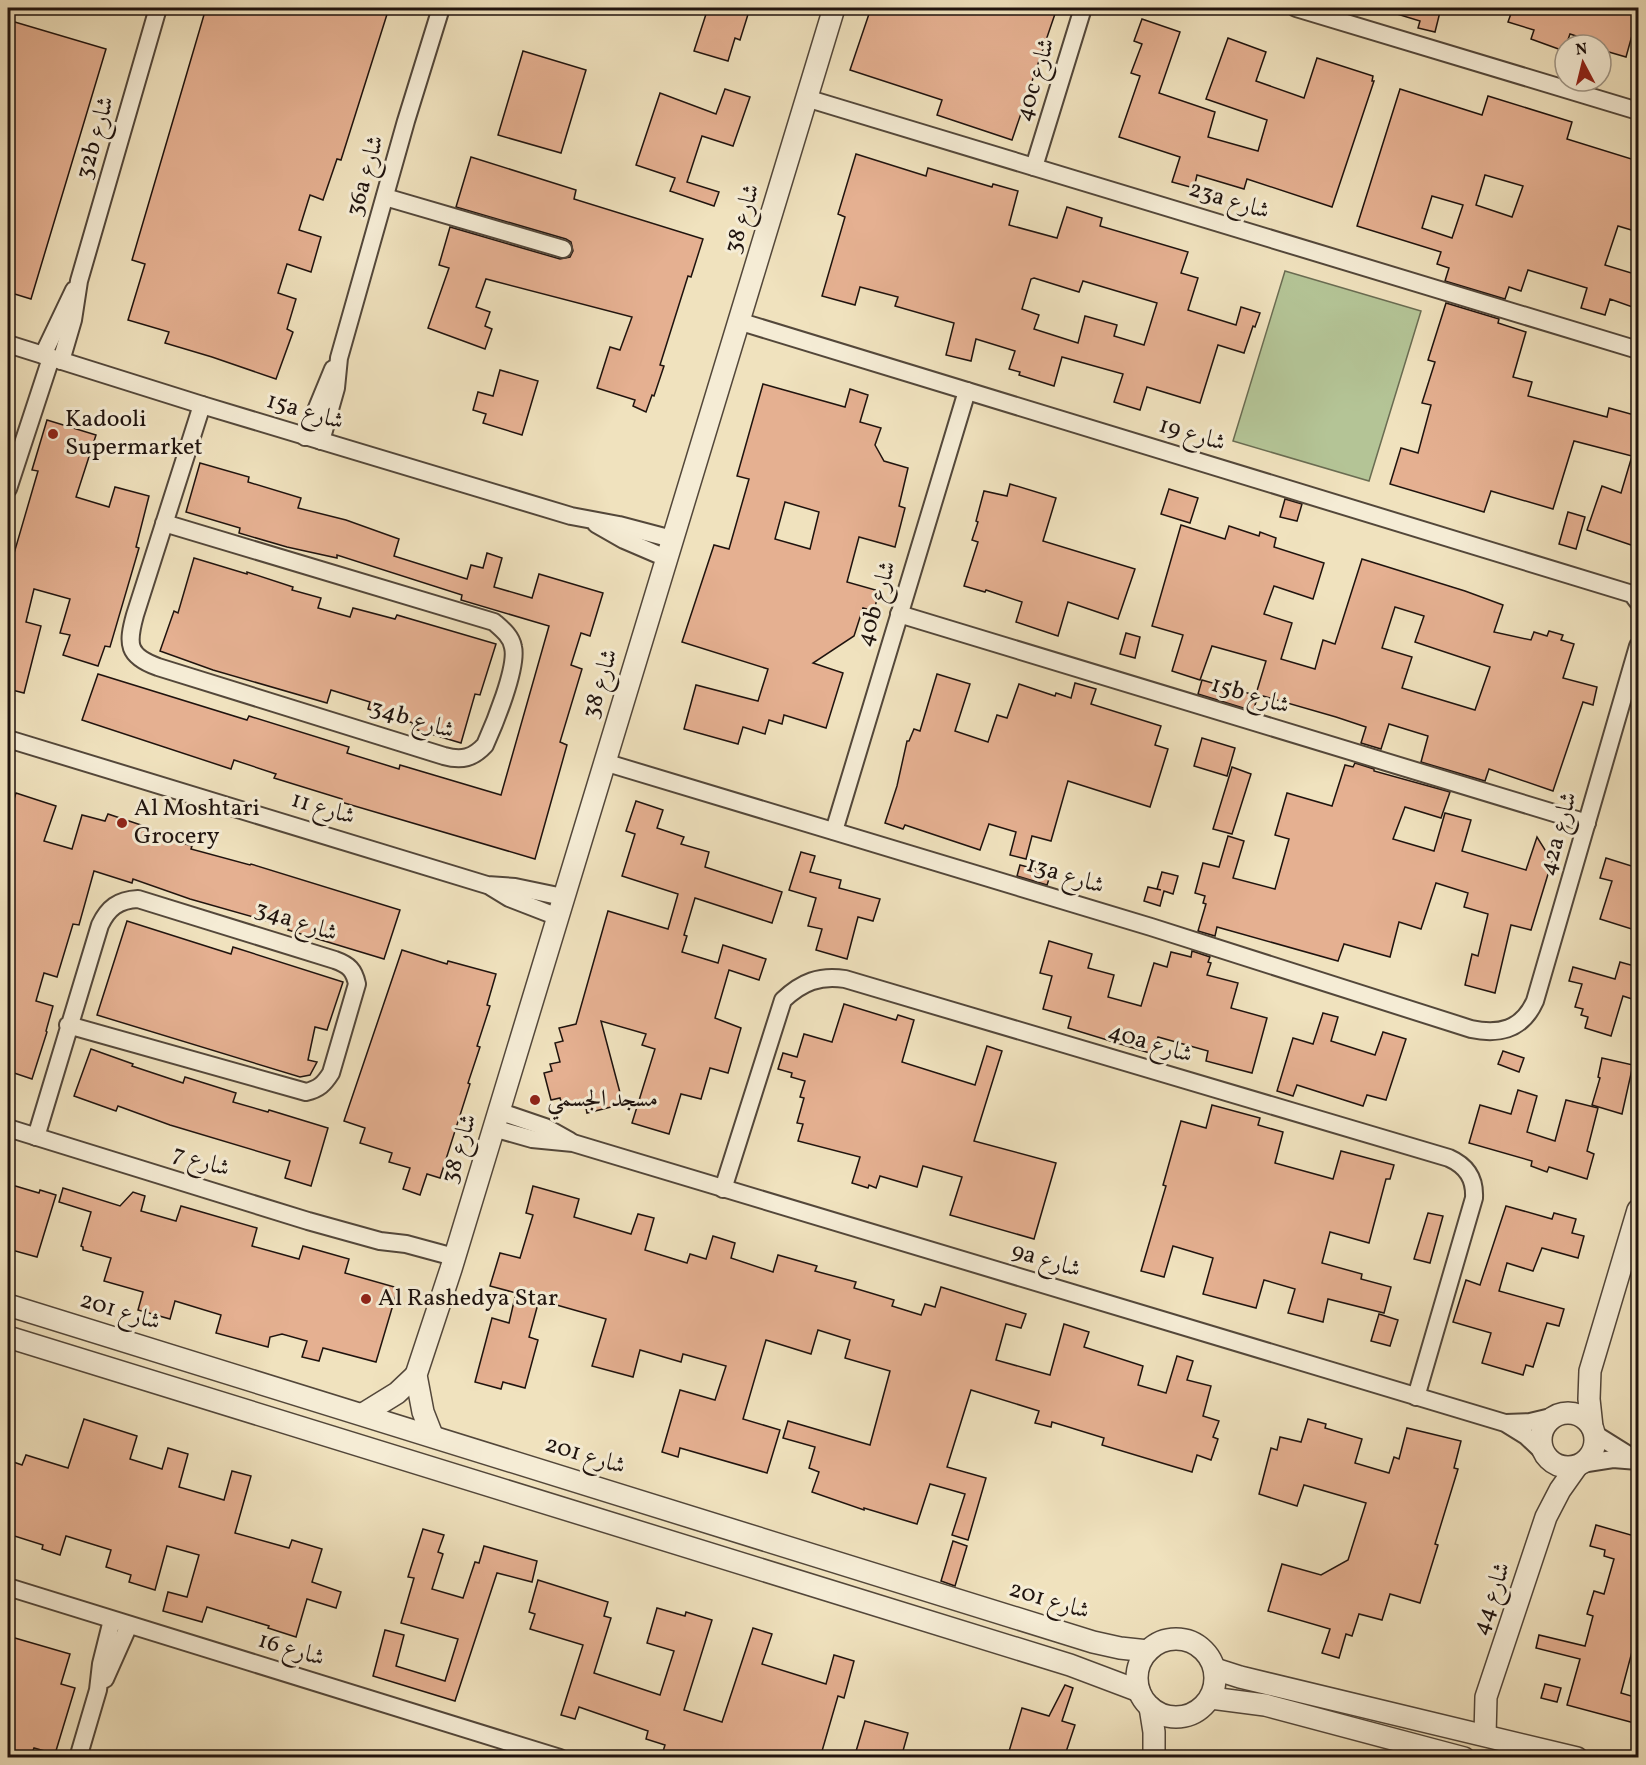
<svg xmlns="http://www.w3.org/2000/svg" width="1646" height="1765" font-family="Vollkorn,Amiri,serif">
<rect width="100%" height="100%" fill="#f0e2be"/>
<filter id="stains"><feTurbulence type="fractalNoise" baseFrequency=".00333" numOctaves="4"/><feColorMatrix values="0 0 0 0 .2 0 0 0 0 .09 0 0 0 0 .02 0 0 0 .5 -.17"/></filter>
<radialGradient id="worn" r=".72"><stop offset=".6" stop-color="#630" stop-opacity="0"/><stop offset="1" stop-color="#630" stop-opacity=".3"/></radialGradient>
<!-- green -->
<polygon fill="#b4c496" stroke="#6a6c52" stroke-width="1.5" points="1285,271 1421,311 1369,481 1233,441"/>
<!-- building -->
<g fill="#e5b091" stroke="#1f130e" stroke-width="1.5" fill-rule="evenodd">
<polygon points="206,8 389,8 341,160 337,159 323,200 310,195 299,230 321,237 311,272 287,264 278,293 296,299 287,329 293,332 276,379 212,357 165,343 169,332 128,320 145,264 132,260"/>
<polygon points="708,8 750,8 740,40 735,38 728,61 694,51"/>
<polygon points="871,8 1057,8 1012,140 937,115 942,100 850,70"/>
<polygon points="1387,8 1441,8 1435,32 1418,28 1420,21 1387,11"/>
<polygon points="1513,8 1595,8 1609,13 1611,8 1638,8 1638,14 1626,57 1602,50 1604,45 1570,34 1564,51 1531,39 1534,30 1508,22"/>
<polygon points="1142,19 1180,32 1159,93 1215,112 1208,137 1258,151 1267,120 1206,99 1228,38 1266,52 1256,81 1304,98 1317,58 1373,76 1372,81 1374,81 1332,207 1247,179 1244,189 1197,175 1194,188 1172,182 1180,157 1119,137 1140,76 1131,73 1142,44 1134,41"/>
<polygon points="8,20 106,49 31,299 8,292"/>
<polygon points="523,51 586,70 561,153 498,135"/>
<polygon points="725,89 750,97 733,146 702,136 687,182 719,192 714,206 670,191 675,178 636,165 660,93 716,114"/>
<path d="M1400,89L1482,115L1488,96L1572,122L1567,139L1638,161V232L1618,226L1605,265L1638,275V309L1610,299L1605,315L1581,308L1587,288L1528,270L1521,291L1509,287L1505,299L1445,281L1449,268L1437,264L1441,252L1357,226ZM1485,175L1523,186L1512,217L1476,205ZM1432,196L1463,205L1452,238L1422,228Z"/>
<path d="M856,154L926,176L928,168L992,187L993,184L1018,191L1009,225L1057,238L1067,207L1102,218L1100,226L1188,252L1181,273L1198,278L1188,310L1236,325L1241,307L1260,313L1255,327L1253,326L1244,353L1218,345L1200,403L1147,387L1140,410L1114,402L1123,374L1062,357L1054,386L1019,375L1020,372L1009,369L1015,351L976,339L971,361L946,355L954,323L895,306L898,297L860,287L855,305L822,296L845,217L838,214ZM1034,278L1079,292L1083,281L1157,303L1144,345L1114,336L1117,325L1085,316L1078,343L1034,329L1039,315L1022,309L1031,279Z"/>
<polygon points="471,157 576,190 574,199 703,239 691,277 688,276 660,365 664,366 654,396 652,395 646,412 633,406 635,400 597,388 610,347 620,350 632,317 486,279 476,307 490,312 485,326 492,329 485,349 428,328 449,268 439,265 450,227 560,259 570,257 573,251 571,242 566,239 456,207"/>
<polygon points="1446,303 1499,319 1498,323 1526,332 1513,377 1532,382 1528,396 1607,417 1609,408 1638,416 1638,534 1634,546 1587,530 1602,486 1621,493 1632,456 1574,441 1553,509 1491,491 1484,512 1390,484 1401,448 1418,453 1431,405 1422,403 1435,362 1428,360"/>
<polygon points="500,370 538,381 522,435 483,423 486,414 473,410 478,392 493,396"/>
<path d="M763,384L845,407L850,389L868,395L860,422L881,428L875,445L884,461L908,468L899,506L905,508L895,547L859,537L847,582L879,591L874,611L863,608L854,636L813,663L843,673L826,728L784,715L782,724L769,720L765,734L743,727L738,744L684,729L696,685L758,701L768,669L682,642L714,545L729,549L749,479L737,476ZM785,502L819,512L810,549L775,539Z"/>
<polygon points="47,420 96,435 76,497 109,507 115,487 149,496 136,547 139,548 110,647 105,646 98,666 63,655 70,635 60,633 70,599 34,589 26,622 41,626 24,693 8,689 8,574 38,471 32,470"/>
<polygon points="200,463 249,477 248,482 301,498 298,508 346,520 399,539 394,556 467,579 471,565 483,568 487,553 502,558 494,587 532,598 539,574 603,593 590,636 581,633 571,665 582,669 560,742 567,745 535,859 341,802 342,799 274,778 276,774 234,760 231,769 82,720 98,674 247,720 249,716 349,747 347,753 399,769 400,765 501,795 549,626 461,600 462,595 337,555 337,558 287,547 239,533 240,528 186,512"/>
<polygon points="1010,484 1056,498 1043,541 1135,569 1118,619 1068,602 1058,636 1016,622 1022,602 986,590 985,592 964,586 978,542 972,540 978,522 976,521 984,491 1007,496"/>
<polygon points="1169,489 1198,498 1190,523 1161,514"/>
<polygon points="1285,499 1302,504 1297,521 1280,517"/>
<polygon points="1568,512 1585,517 1576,549 1559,544"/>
<path d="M1181,525L1225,539L1229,526L1259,536L1260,532L1276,538L1274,547L1324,563L1313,599L1274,586L1264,614L1292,623L1281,659L1315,669L1323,640L1335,644L1362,559L1465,591L1503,605L1494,632L1531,640L1534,632L1547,636L1549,631L1563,635L1561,640L1574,644L1563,678L1597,687L1593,705L1583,702L1553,791L1489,769L1485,781L1421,762L1428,736L1389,724L1381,749L1361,743L1366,727L1336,717L1256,694L1266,661L1212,646L1200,680L1172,671L1183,635L1152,626ZM1395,607L1424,616L1415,642L1490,667L1475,710L1402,688L1412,657L1382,648Z"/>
<polygon points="194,558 247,574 247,572 293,587 292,590 321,598 318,608 350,617 353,608 395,619 397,615 496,644 480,695 475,694 461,743 411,728 413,723 368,709 370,702 331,690 327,703 213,670 160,651 174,611 178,613"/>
<polygon points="1126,633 1140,637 1135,658 1120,654"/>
<polygon points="937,674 970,684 955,731 988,742 997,715 1007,718 1019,684 1055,696 1056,693 1071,698 1075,683 1096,689 1091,704 1161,726 1155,745 1168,749 1150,807 1068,781 1051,841 1032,836 1026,859 1010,855 1016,832 989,824 980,850 905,825 903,829 885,823 897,786 907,741 909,741 914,729 920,731"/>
<polygon points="1202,680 1258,696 1253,711 1198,694"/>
<polygon points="1202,738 1235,748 1227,776 1194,766"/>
<polygon points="1355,763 1374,769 1374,771 1450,792 1441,818 1405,807 1393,839 1434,851 1445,813 1471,820 1462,851 1526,870 1537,837 1552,861 1531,930 1511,925 1495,993 1465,985 1472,954 1478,956 1488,914 1464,907 1468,893 1436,883 1421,929 1399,922 1390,957 1344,944 1338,961 1217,927 1215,936 1198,931 1206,904 1203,903 1205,896 1195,893 1203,863 1219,867 1228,836 1244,841 1233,878 1275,889 1289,839 1275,835 1287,793 1332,806 1345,765 1353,767"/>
<polygon points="1232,767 1251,774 1232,834 1213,829"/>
<polygon points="16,793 56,806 44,841 72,849 82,815 105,821 108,814 150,828 149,832 192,846 191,849 250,865 251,864 400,910 384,959 288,930 289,927 190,899 133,879 132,883 94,871 79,925 73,924 57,977 44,973 36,1001 53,1006 46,1031 47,1032 32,1079 8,1071 8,818"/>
<polygon points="636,801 663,810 657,828 684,837 681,844 709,852 705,867 782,892 772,923 695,898 684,935 687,936 682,952 718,963 723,945 766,959 759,980 729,970 715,1018 741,1028 728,1073 710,1068 701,1099 681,1094 669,1134 632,1123 655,1049 642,1045 646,1034 601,1021 623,1104 587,1113 585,1103 563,1108 560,1098 551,1100 544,1073 552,1071 550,1064 560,1062 555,1043 563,1041 559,1028 576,1024 608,911 668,929 678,894 622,876 635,834 626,831"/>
<polygon points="801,852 815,856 810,872 841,880 839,888 880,899 873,921 858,917 847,959 816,950 822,929 808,926 816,898 789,890"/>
<polygon points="1606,858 1638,868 1638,931 1600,919 1612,881 1600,878"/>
<polygon points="1020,865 1051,873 1047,885 1017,876"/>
<polygon points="1162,872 1178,876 1173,894 1164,891 1160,906 1144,901 1148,887 1161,890 1157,889"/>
<polygon points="127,921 231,954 233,947 343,982 327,1030 315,1027 308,1060 317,1062 310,1075 300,1077 97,1015"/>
<polygon points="1049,941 1092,954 1088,968 1114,975 1108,997 1141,1006 1154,963 1167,967 1171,952 1191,957 1192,951 1210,957 1208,962 1211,963 1207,975 1238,983 1231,1008 1267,1018 1252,1073 1206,1061 1208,1051 1158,1037 1153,1054 1068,1028 1071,1017 1043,1009 1052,976 1040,973"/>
<polygon points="402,950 447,964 448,961 496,974 487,1005 490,1006 477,1046 480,1047 468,1083 470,1084 440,1178 427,1174 420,1195 403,1189 410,1168 389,1162 392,1153 360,1143 365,1128 344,1121"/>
<polygon points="1620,962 1638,967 1638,1001 1623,996 1611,1036 1585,1028 1588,1017 1581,1015 1583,1009 1575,1007 1582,984 1569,981 1573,967 1615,979"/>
<polygon points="844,1004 896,1020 898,1015 914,1020 902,1062 975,1085 987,1046 1002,1051 974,1141 1056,1163 1034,1239 950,1215 962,1177 923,1166 917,1187 880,1176 876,1188 869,1185 868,1188 852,1183 860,1157 798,1141 803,1124 797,1123 804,1098 800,1097 805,1081 791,1077 792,1073 778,1069 783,1053 797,1057 804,1034 832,1042"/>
<polygon points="1323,1013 1338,1017 1331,1041 1375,1055 1383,1032 1406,1039 1386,1100 1367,1095 1363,1106 1297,1085 1293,1096 1277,1091 1293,1038 1313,1044"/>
<polygon points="91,1049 133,1064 132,1066 183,1083 185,1077 236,1093 233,1102 268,1112 269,1110 328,1128 311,1186 285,1178 290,1161 170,1125 118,1106 116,1111 74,1096"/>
<polygon points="1503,1051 1524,1058 1519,1072 1498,1064"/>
<polygon points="1602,1058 1633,1065 1622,1114 1592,1105 1600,1078 1598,1077"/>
<polygon points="1518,1090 1537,1096 1527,1132 1555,1141 1566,1100 1598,1108 1587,1151 1594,1154 1587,1179 1549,1167 1547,1172 1531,1166 1532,1161 1469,1143 1480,1105 1511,1114"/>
<polygon points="1212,1105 1260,1118 1258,1125 1283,1132 1275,1163 1333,1179 1341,1151 1394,1165 1390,1179 1386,1179 1369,1243 1330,1232 1322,1263 1362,1274 1361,1279 1391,1287 1384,1313 1328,1299 1323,1322 1304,1317 1288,1313 1295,1289 1264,1280 1256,1308 1203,1294 1213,1258 1173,1246 1164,1277 1141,1271 1166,1186 1163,1185 1181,1121 1206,1128"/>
<polygon points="12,1185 39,1193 40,1190 56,1195 37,1257 8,1249 8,1201"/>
<polygon points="533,1186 579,1199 574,1217 631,1234 638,1214 654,1218 645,1250 687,1263 690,1254 706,1259 713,1236 735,1243 731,1258 773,1272 778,1255 817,1266 815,1271 856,1282 854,1288 894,1300 892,1306 921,1315 925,1304 935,1307 941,1287 1026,1314 1021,1328 1006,1324 996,1360 1050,1375 1064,1324 1089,1332 1084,1347 1143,1366 1138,1385 1166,1393 1177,1356 1193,1361 1187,1380 1211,1386 1203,1416 1219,1421 1213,1437 1218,1439 1211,1460 1197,1455 1192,1472 1102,1445 1104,1438 1052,1422 1051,1427 1035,1423 1039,1411 971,1390 947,1467 986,1478 968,1540 952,1535 965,1494 930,1484 917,1524 864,1508 864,1510 812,1492 819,1472 809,1468 815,1447 783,1438 788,1421 870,1445 890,1371 845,1358 850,1340 818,1330 811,1354 766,1340 743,1419 780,1430 767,1473 680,1448 678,1457 662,1452 680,1390 715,1400 726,1366 683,1354 681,1362 640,1350 633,1377 592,1366 606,1319 539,1300 529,1337 538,1340 525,1388 503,1382 501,1389 475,1382 492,1318 509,1323 516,1293 490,1286 500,1253 520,1258 533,1215 526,1213"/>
<polygon points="63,1188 120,1206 133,1192 145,1196 141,1211 176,1221 181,1206 257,1228 252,1246 299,1259 303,1246 349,1259 345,1273 398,1288 376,1362 323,1348 319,1361 302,1357 307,1341 282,1334 270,1337 268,1347 216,1333 221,1315 175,1301 170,1319 138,1310 143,1292 104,1281 111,1258 83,1250 83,1247 81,1246 91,1212 59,1202"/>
<polygon points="1506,1206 1552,1219 1554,1213 1576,1219 1572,1233 1584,1236 1578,1258 1542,1248 1533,1271 1507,1263 1499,1291 1564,1309 1559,1326 1547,1323 1533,1367 1526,1365 1523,1375 1482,1363 1491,1333 1453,1322 1466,1280 1480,1285"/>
<polygon points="1428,1213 1443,1216 1430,1263 1414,1259"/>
<polygon points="1379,1314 1398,1320 1390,1346 1371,1341"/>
<polygon points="84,1419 137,1436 130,1459 162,1469 168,1448 188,1454 179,1487 224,1500 232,1471 251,1476 235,1533 289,1548 292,1540 322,1549 312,1582 341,1592 336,1608 307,1599 296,1637 268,1628 269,1626 207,1607 202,1622 163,1611 168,1592 187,1597 199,1555 167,1546 155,1590 129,1582 131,1575 106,1567 111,1550 66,1536 60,1555 42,1549 43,1545 8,1534 8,1460 22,1465 26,1455 68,1468"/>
<polygon points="1308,1419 1326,1424 1325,1428 1362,1439 1355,1463 1389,1473 1394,1457 1399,1459 1407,1428 1461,1441 1454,1468 1458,1469 1435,1544 1438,1545 1420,1603 1390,1594 1382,1620 1359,1614 1352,1636 1346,1634 1339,1658 1322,1653 1330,1629 1268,1611 1282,1564 1321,1575 1348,1560 1366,1503 1304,1485 1297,1506 1259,1494 1271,1448 1277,1450 1280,1437 1301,1442"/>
<polygon points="1596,1525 1638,1537 1638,1613 1633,1632 1637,1633 1621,1693 1638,1698 1638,1724 1567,1705 1580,1659 1536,1648 1539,1635 1585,1646 1593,1616 1587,1614 1594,1591 1604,1594 1614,1559 1604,1556 1605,1550 1590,1546"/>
<polygon points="423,1529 444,1535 438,1552 443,1554 432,1589 463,1598 475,1562 479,1563 484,1546 537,1561 532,1582 497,1573 455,1701 373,1676 385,1630 404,1635 396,1666 445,1681 458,1639 401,1623 414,1578 408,1577"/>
<polygon points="953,1541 967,1546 955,1586 941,1581"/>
<polygon points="538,1580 608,1602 604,1616 611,1618 594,1673 660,1695 674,1651 647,1643 657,1608 685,1616 686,1612 712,1620 684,1710 722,1722 753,1628 772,1634 762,1664 826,1684 834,1655 854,1661 844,1698 838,1696 820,1758 661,1758 665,1745 646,1739 648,1731 579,1707 575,1719 561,1715 583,1645 530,1629 535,1614 529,1612"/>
<polygon points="8,1636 70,1654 61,1684 75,1688 55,1754 34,1748 30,1758 8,1758"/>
<polygon points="1545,1684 1561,1688 1557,1702 1541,1698"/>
<polygon points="1065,1685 1073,1688 1062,1721 1075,1725 1064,1758 1007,1758 1022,1708 1049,1716"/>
<polygon points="865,1721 908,1733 901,1758 854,1758"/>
</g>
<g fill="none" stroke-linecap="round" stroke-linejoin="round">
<!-- minor casing -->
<g stroke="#53473a" stroke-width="20">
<g id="minor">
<polyline points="1296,8 1638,111"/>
<polyline points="806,98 1638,350"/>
<polyline points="1034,167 1083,8"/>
<polyline points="385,197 563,249"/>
<polyline points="738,321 1632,594 1638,602"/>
<polyline points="8,344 202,405 571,516 619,525 672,539"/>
<polyline points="43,355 74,290"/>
<polyline points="61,361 73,320 79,281 158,8"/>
<polyline points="305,437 333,369"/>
<polyline points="321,441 336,388 339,358 406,121 441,8"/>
<polyline points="8,489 51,358"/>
<path d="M164,523L494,622C502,629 511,636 513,647C518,667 494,725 485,745C473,758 462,761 444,756L158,667C127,656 127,644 135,615L202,405"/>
<polyline points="596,524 624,540 666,558"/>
<polyline points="899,614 1587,823"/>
<polyline points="8,739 487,885 515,887 563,897"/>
<path d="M604,762L1151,927L1471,1029C1499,1035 1522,1030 1535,1001L1638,646"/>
<polyline points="834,831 967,391"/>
<polyline points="491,887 509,898 558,917"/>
<polyline points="498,1111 545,1127 570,1141"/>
<polyline points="8,1128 308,1221 380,1241 406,1244 454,1257"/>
<polyline points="493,1128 532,1139 573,1143 1505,1423 1526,1436 1544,1453"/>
<path d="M36,1137L100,925C108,908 118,900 138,899L335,960C349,965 354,970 357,984L331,1073C324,1084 319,1089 306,1092L68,1025"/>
<path d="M723,1189L783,1000C802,982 820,975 845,979L1449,1158C1467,1166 1475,1179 1474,1198L1416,1397"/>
<polyline points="1506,1423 1530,1422 1555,1416"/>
<polyline points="1595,1434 1635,1459"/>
<polyline points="1581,1464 1613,1459 1638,1461"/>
<polyline points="8,1587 560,1758"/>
<polyline points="105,1679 129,1625"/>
<polyline points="78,1758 98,1690 101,1664 112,1620"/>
</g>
</g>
<!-- tertiary casing -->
<g stroke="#53473a" stroke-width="24">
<g id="tertiary">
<polyline points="8,1305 1093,1642 1120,1648 1148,1651"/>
<polyline points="8,1337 1070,1665 1139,1691"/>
<circle cx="1568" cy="1440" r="27"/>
<polyline points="363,1414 397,1393 416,1375"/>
<polyline points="1592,1427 1589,1399 1590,1371 1638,1210"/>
<polyline points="432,1435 423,1412 416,1375 451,1269 834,8"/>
<circle cx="1176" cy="1678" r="39"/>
<polyline points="1215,1669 1240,1677 1577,1758"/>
<polyline points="1211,1698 1265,1705 1464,1758"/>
<polyline points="1150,1707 1154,1732 1154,1758"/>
<polyline points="1485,1735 1486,1697 1546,1517 1560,1490 1577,1466"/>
</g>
</g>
<!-- minor -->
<use href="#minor" stroke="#f5ecd5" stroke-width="16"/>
<!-- tertiary -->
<use href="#tertiary" stroke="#f5ecd5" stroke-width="21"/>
</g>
<!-- markers -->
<g fill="#8f2418" stroke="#f5ecd5" stroke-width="2">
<circle cx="53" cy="434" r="6"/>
<circle cx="122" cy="823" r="6"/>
<circle cx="535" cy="1100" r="6"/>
<circle cx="366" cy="1299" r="6"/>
</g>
<g text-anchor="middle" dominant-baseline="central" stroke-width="6" stroke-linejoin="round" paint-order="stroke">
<!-- street labels -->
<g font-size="24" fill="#1f130e" stroke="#f5ecd5">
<text transform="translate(1036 80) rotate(-73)">40c شارع</text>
<text transform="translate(96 138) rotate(-74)">32b شارع</text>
<text transform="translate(366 176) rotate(-74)">36a شارع</text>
<text transform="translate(1229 201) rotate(17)">23a شارع</text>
<text transform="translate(743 219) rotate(-73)">شارع 38</text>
<text transform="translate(305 412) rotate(17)">15a شارع</text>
<text transform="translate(1192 435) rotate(17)">شارع 19</text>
<text transform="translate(877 604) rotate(-73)">40b شارع</text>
<text transform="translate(601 684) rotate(-73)">شارع 38</text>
<text transform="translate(1250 696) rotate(17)">15b شارع</text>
<text transform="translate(412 720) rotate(17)">34b شارع</text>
<text transform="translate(323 809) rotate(17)">شارع 11</text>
<text transform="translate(1559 834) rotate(-74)">42a شارع</text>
<text transform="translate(1065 876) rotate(17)">13a شارع</text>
<text transform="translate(296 922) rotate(18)">34a شارع</text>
<text transform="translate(1150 1044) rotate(17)">40a شارع</text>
<text transform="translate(460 1149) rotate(-73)">شارع 38</text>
<text transform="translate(201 1162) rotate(17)">شارع 7</text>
<text transform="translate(1046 1261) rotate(17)">9a شارع</text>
<text transform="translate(120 1312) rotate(17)">شارع 201</text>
<text transform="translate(585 1456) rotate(17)">شارع 201</text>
<text transform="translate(1492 1599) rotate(-71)">شارع 44</text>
<text transform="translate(1049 1601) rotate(17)">شارع 201</text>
<text transform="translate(291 1650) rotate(17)">شارع 16</text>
</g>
<!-- poi labels -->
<g font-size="24" fill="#1f130e" stroke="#f5ecd5" text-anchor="start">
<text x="65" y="420">Kadooli<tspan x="65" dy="28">Supermarket</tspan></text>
<text x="134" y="809">Al Moshtari<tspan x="134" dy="28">Grocery</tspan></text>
<text x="547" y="1100">مسجد الجسمي</text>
<text x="378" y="1299">Al Rashedya Star</text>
</g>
</g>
<!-- margin -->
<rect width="1646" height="1765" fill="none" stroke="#f0e2be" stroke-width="30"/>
<rect x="9" y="9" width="1628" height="1747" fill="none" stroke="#1f130e" stroke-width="3"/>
<rect x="15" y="15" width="1616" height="1735" fill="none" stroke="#1f130e" stroke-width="1.5"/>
<!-- north arrow -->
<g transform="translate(1583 63) rotate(353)"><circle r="28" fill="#f5ecd5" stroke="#9f9585" stroke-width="1.5"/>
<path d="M0-4.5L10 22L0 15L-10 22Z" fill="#8f2418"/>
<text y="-9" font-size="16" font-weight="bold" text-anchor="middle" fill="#1f130e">N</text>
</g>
<rect width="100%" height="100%" filter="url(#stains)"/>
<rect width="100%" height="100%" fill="url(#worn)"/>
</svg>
